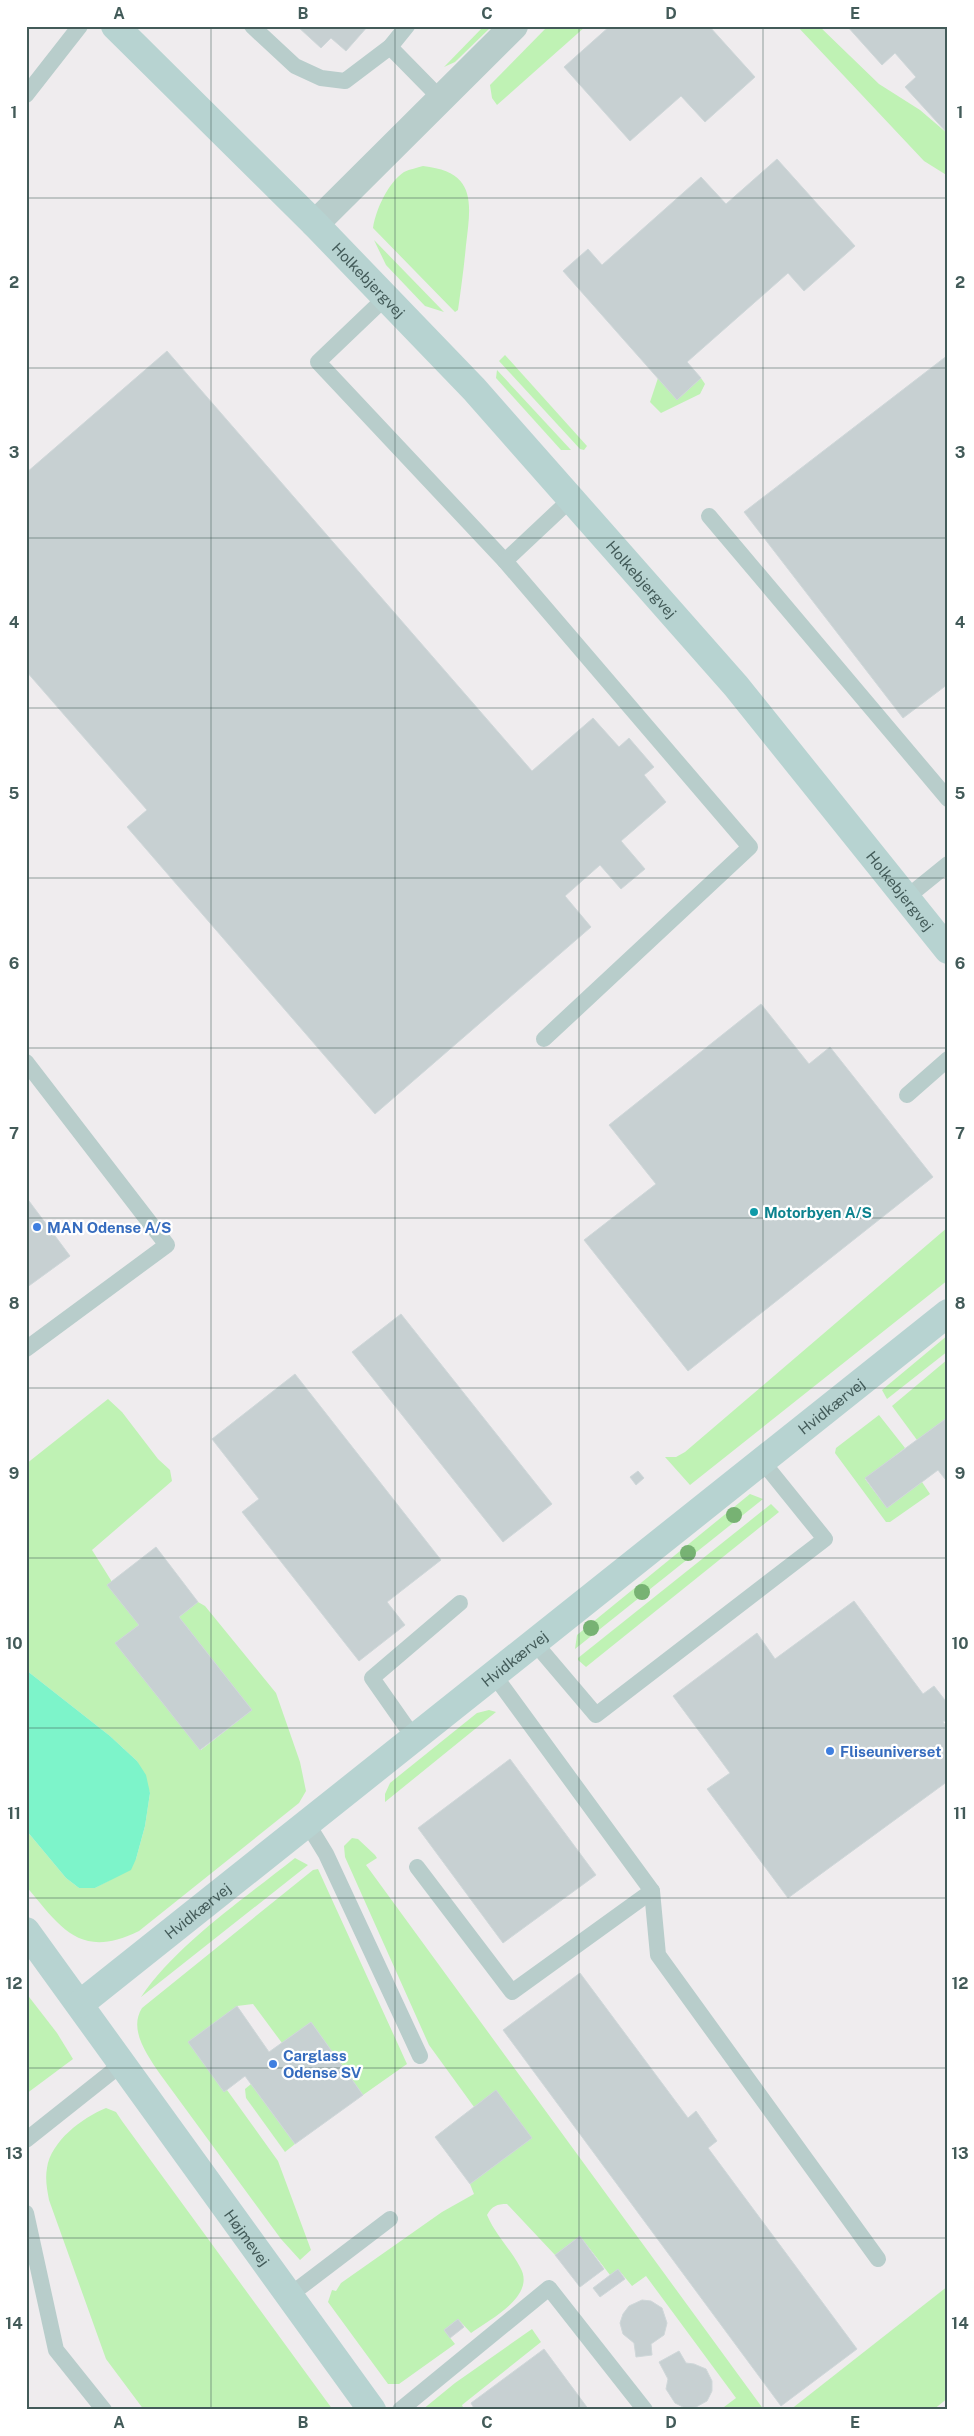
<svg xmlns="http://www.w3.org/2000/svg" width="974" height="2436" font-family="'Public Sans',sans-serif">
<rect width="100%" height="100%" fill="#efecee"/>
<!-- green -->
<g fill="#bff2b4">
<polygon points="484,26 492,26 455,62 444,67"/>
<polygon points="548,26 586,26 497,105 492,98 490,85"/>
<polygon points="797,26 819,26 879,84 920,110 948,134 948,176 924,161"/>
<path d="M423,166C477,172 471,203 466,245C464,267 461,289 458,310L455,312L373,228C376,209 388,183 404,172C410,169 417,168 423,166Z"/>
<polygon points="374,240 444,312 425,306 386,265"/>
<polygon points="505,355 587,446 584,450 580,449 499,361"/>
<polygon points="497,370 571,450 561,450 496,378"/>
<polygon points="658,378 677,400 701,378 705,384 700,394 661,413 650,402"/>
<polygon points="948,1227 948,1280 690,1485 665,1457 676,1457 685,1452"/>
<polygon points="948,1335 948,1351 887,1399 882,1390"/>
<polygon points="948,1359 948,1417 917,1440 892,1406"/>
<path d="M108,1399L122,1412L158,1459L170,1470L172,1481L92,1550L139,1625L116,1643L201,1750L252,1710L179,1617L198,1602L205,1606L276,1693L300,1762L306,1791L299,1803L139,1931C80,1960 61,1928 26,1886V1830L66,1878L79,1888H95L110,1880L136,1859L145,1826L150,1793L137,1761L110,1736L26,1670V1464Z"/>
<polygon points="879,1415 905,1448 865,1479 887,1508 922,1482 930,1494 890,1522 886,1522 835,1453 836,1448"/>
<polygon points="750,1494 763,1499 575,1649 577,1635"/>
<polygon points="771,1504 779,1512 586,1667 578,1660 578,1658"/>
<polygon points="489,1710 496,1712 385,1802 385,1794 390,1783 477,1713"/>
<path d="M352,1838L358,1839L375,1855L377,1858L366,1865L764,2410H720L736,2398L646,2276L632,2286L618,2269L610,2275L580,2236L555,2255L507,2204C497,2204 492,2206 487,2215C496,2236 510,2248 520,2267C537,2296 490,2319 471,2333L458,2319L444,2330L455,2344L399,2384H388L328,2302L332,2290L336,2291L341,2283L442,2212L474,2194L470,2184L531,2138L496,2091L474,2107L429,2045L345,1857L344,1846Z"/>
<path d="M295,1858L308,1865L141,1997C177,1944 245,1898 295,1858Z"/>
<path d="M318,1869L407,2064L363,2095L311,2022L282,2043L253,2004L237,2006L225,2091L227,2090L278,2161L311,2250L300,2260L281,2239L160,2074C148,2056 128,2030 142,2008L313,1870Z"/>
<polygon points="26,1993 57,2033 73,2059 26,2094"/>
<polygon points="251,2084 295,2144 285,2152 246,2098 245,2089"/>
<path d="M106,2108L116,2112L122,2121L333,2410H144L106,2359L49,2200C47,2189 45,2179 47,2168C51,2141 82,2118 106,2108Z"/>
<polygon points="948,2286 948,2398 933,2410 790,2410"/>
<polygon points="532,2329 541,2342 462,2405 464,2410 422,2410 455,2383"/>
</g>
<!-- water -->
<polygon fill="#7df4ca" points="26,1670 110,1736 137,1761 146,1775 150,1793 145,1826 136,1859 131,1870 95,1888 79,1888 66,1878 26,1830"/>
<!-- building -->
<g fill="#c7d0d2" stroke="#cfd7d9">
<polygon points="297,26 368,26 346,51 331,38 321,48"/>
<polygon points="610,26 709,26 755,77 705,122 681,96 630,141 564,67"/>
<polygon points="847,26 948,26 948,134 905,87 916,77 895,53 882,65"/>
<polygon points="777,159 855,246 804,291 788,273 687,362 701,378 677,400 563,271 588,249 602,265 701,177 726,204"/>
<polygon points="167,351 532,771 593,718 619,747 629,738 654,767 644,775 666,802 621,841 645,869 621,889 600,865 565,896 591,927 375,1114 127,827 147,810 26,671 26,473"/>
<polygon points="948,355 948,684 903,718 744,512"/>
<polygon points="761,1004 809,1064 830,1047 933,1177 688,1371 584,1240 656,1184 609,1125"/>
<polygon points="26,1197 70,1256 26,1288"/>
<polygon points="401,1314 552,1504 503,1542 352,1352"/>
<polygon points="295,1374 441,1560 387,1602 405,1625 359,1661 242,1512 259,1499 212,1439"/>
<polygon points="948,1417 948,1477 945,1479 938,1470 887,1508 865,1478"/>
<polygon points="638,1471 644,1478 636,1485 630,1477"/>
<polygon points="156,1547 198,1602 179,1617 252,1710 200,1750 115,1643 139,1625 107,1585"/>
<polygon points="854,1601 923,1694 934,1686 948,1704 948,1719 943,1722 948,1728 948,1781 788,1898 707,1789 730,1773 673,1696 757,1633 775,1659"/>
<polygon points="510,1759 596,1875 503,1943 418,1828"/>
<polygon points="580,1973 688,2118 696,2111 717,2141 708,2148 857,2349 781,2406 503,2030"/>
<polygon points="237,2006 269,2052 311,2022 363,2095 295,2144 245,2076 224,2092 188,2042"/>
<polygon points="496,2090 532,2138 470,2184 435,2137"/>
<polygon points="580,2236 604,2269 580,2287 555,2255"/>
<polygon points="618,2269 625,2279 600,2297 593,2288"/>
<polygon points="642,2300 651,2301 662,2308 667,2323 664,2335 651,2344 652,2355 636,2357 634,2343 623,2334 620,2323 623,2314 629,2306"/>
<polygon points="458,2319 464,2327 450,2338 444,2330"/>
<polygon points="544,2349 589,2410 475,2410 471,2403"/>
<polygon points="679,2351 686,2363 694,2364 706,2369 712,2381 712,2391 707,2401 696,2407 685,2408 675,2403 666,2389 668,2379 659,2362"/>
</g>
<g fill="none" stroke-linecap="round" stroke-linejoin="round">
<!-- lane -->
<g stroke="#b8cdcb" stroke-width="16">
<polyline points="252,26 295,66 321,78 345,81 390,47 407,26"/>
<polyline points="390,47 441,99"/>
<polyline points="26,95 80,26"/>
<polyline points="385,298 318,362 505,561 571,499"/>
<polyline points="709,516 948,799"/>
<polyline points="505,561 750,847 544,1039"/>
<polyline points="906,898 948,864"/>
<polyline points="26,1062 167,1245 26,1349"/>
<polyline points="907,1095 948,1059"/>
<polyline points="534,1642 596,1715 825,1539 762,1461"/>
<polyline points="494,1675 652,1891 658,1955 878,2259"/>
<polyline points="414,1738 372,1678 460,1603"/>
<polyline points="307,1823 326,1854 420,2056"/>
<polyline points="417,1867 512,1992 652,1891"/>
<polyline points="26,2140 123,2063"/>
<polyline points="26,2213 56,2350 104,2410"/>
<polyline points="290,2295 390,2219"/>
<polyline points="400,2410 549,2288 645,2410"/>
</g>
<!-- street -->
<polyline stroke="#b8cdcb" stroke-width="28" points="315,224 514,26"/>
<!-- secondary -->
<g stroke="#b7d3d1" stroke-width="28">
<path id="s1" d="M115,26L315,224L474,389L736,686L948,950"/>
<path id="s2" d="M26,1931L372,2410"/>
<path id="s3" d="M80,2004L948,1313"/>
</g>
</g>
<!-- trees -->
<g fill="#77b273">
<circle cx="734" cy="1515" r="8"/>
<circle cx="688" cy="1553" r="8"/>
<circle cx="642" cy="1592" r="8"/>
<circle cx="591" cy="1628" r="8"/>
</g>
<!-- grid -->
<path fill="none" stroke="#435b59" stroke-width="1" stroke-opacity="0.55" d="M211,26V2410M395,26V2410M579,26V2410M763,26V2410M26,198H948M26,368H948M26,538H948M26,708H948M26,878H948M26,1048H948M26,1218H948M26,1388H948M26,1558H948M26,1728H948M26,1898H948M26,2068H948M26,2238H948"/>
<!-- markers -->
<circle fill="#0f9aa8" stroke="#fff" stroke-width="2" cx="754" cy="1212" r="5"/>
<g fill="#3f7fe0" stroke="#fff" stroke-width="2">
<circle cx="37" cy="1227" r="5"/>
<circle cx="830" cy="1751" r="5"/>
<circle cx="273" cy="2064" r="5"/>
</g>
<g text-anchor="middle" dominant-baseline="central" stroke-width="4.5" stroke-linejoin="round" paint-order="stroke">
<!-- street labels -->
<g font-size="15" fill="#435b59" stroke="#fff">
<text stroke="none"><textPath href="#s1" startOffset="359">Holkebjergvej</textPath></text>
<text stroke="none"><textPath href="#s1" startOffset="764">Holkebjergvej</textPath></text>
<text stroke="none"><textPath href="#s1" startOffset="1169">Holkebjergvej</textPath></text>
<text stroke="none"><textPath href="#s3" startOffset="960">Hvidkærvej</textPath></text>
<text stroke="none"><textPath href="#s3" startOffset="555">Hvidkærvej</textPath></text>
<text stroke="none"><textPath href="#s3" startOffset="150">Hvidkærvej</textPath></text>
<text stroke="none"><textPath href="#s2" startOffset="378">Højmevej</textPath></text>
</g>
<!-- culture labels -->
<g font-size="15" font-weight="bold" fill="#0d838f" stroke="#fff" text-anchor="start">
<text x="764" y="1212">Motorbyen A/S</text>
</g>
<!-- shop labels -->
<g font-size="15" font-weight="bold" fill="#366cbe" stroke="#fff" text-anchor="start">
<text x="47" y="1227">MAN Odense A/S</text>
<text x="840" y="1751">Fliseuniverset</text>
<text x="283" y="2055">Carglass<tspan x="283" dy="17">Odense SV</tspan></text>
</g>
</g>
<!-- border -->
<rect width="974" height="2436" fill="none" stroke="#ffffff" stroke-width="55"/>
<rect x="28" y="28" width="918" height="2380" fill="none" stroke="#435b59" stroke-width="2"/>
<g font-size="16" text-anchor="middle" font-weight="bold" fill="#435b59">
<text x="119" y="19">A</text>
<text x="303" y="19">B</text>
<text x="487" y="19">C</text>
<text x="671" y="19">D</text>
<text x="855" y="19">E</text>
<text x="14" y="118">1</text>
<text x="960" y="118">1</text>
<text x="14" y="288">2</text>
<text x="960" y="288">2</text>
<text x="14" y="458">3</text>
<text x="960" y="458">3</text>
<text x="14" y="628">4</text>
<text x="960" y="628">4</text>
<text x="14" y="799">5</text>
<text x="960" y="799">5</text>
<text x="14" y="969">6</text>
<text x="960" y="969">6</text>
<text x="14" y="1139">7</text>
<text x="960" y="1139">7</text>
<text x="14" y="1309">8</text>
<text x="960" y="1309">8</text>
<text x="14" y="1479">9</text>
<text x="960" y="1479">9</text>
<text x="14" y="1649">10</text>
<text x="960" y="1649">10</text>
<text x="14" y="1819">11</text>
<text x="960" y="1819">11</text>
<text x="14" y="1989">12</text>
<text x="960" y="1989">12</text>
<text x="14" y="2159">13</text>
<text x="960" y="2159">13</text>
<text x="14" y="2329">14</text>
<text x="960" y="2329">14</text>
<text x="119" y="2428">A</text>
<text x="303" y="2428">B</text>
<text x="487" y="2428">C</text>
<text x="671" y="2428">D</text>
<text x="855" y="2428">E</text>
</g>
</svg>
